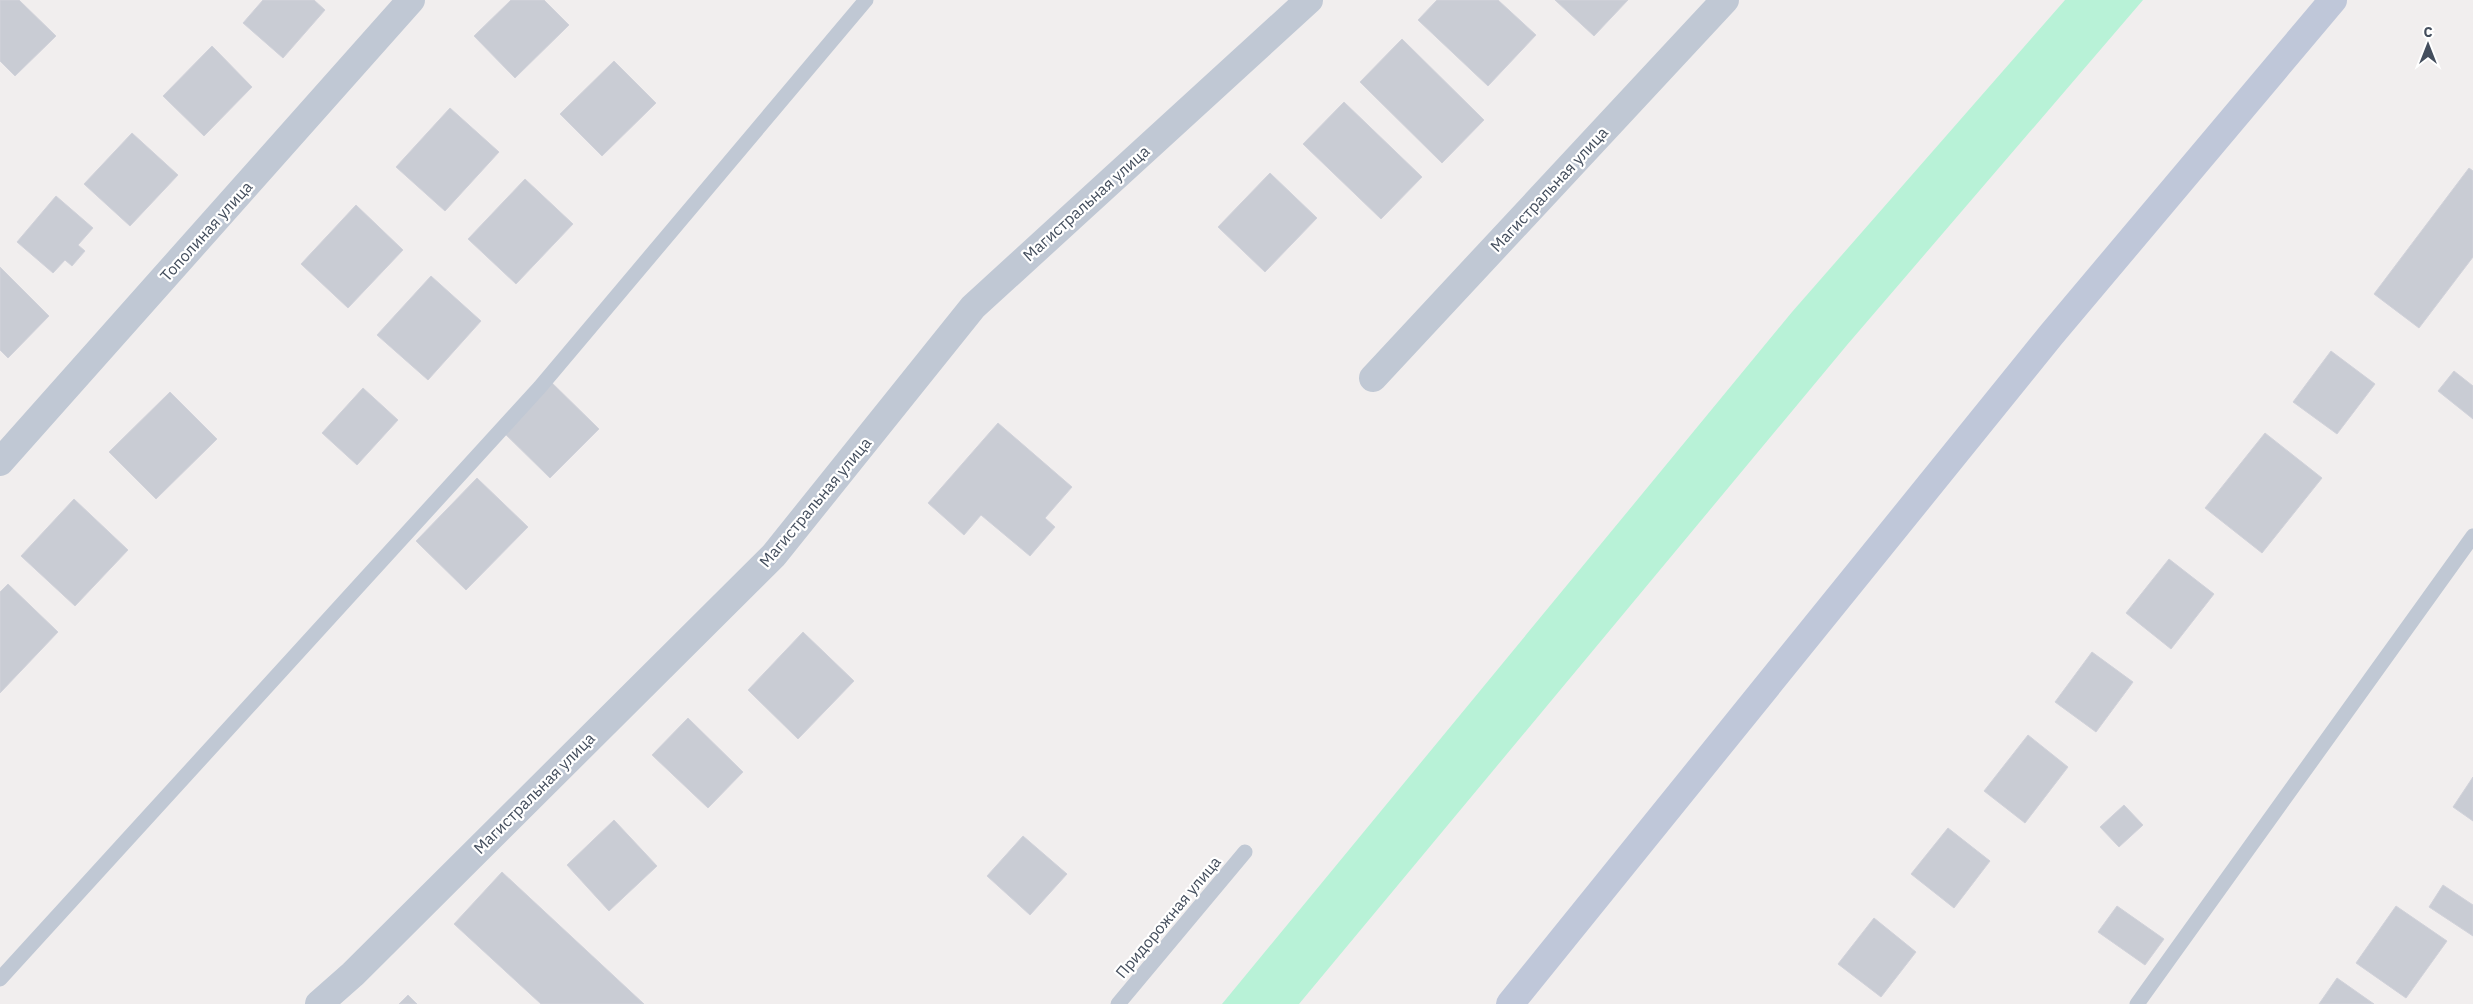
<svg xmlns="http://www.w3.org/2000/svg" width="2473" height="1004" font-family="'IBM Plex Sans',sans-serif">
<rect width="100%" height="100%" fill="#f1eeee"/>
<!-- green -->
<polygon fill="#b8f2d7" points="2065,0 2143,0 1847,345 1299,1004 1222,1004 1792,312"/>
<!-- building -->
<g fill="#c9ccd4" stroke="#d1d2da">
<polygon points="0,0 19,0 56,36 15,76 0,61"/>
<polygon points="263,0 314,0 325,10 283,58 243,23"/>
<polygon points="511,0 544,0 569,25 515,78 474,36"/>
<polygon points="1437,0 1498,0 1536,35 1488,86 1418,20"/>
<polygon points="1555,0 1628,0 1594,36"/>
<polygon points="1402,39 1484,120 1442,163 1360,82"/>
<polygon points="212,46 252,87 204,136 163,96"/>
<polygon points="614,61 656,103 602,156 560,114"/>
<polygon points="1344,102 1422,177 1381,219 1303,144"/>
<polygon points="450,108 499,152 445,211 396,167"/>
<polygon points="132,133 178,175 130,226 84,184"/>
<polygon points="2469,168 2473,171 2473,257 2419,328 2374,294"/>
<polygon points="1270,173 1317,218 1265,272 1218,227"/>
<polygon points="525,179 573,224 516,284 468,239"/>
<polygon points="56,196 93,228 78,245 85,251 72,266 65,260 53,273 17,242"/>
<polygon points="356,205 403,250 348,308 301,264"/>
<polygon points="0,267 49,316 8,358 0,350"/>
<polygon points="431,276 481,321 428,380 377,335"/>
<polygon points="2331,351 2375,384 2337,434 2293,402"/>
<polygon points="2454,371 2473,386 2473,419 2438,391"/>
<polygon points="546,377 599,429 550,478 498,427"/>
<polygon points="363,388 398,420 357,465 322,433"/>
<polygon points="170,392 217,439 156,499 109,452"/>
<polygon points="998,423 1072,487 1045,518 1055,527 1030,556 981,515 964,535 928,503"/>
<polygon points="2265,433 2322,478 2262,553 2205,508"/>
<polygon points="477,478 528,527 466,590 416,541"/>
<polygon points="74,499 128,550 75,606 21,556"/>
<polygon points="2169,559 2214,594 2171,649 2126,613"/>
<polygon points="8,584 58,632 0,693 0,592"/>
<polygon points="803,632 854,681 798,739 748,690"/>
<polygon points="2092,652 2133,682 2096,732 2055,702"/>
<polygon points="688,718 743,772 708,808 652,755"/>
<polygon points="2028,735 2068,767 2025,823 1984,791"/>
<polygon points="2473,777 2473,821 2453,807"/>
<polygon points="2124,805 2143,825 2119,847 2100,827"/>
<polygon points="614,820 657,866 609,911 567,865"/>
<polygon points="1948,828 1990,861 1954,908 1911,874"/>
<polygon points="1023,836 1067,874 1030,915 987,876"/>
<polygon points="502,872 644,1004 541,1004 454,924"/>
<polygon points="2443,885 2473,905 2473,936 2429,907"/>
<polygon points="2117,906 2164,939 2145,965 2098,932"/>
<polygon points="2396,906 2447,941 2406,998 2356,963"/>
<polygon points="1874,918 1916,952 1881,997 1838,964"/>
<polygon points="2337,978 2374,1004 2319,1004"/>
<polygon points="408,995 417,1004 399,1004"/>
</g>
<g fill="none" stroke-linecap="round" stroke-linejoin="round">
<!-- lane -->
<g stroke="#c0c8d4" stroke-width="15">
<polyline points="0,979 540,387 866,0"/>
<polyline points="1118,1004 1245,852"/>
<polyline points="2137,1004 2473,536"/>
</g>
<!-- street -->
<g stroke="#c0c8d4" stroke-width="28">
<polyline points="1373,378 1725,0"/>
<polyline points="0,462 411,0"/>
<polyline points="319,1004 353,974 774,555 973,307 1309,0"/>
</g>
<!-- secondary -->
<polyline stroke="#bfc7d9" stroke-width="28" points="1510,1004 2051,335 2333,0"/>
</g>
<g text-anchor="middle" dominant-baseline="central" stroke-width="4.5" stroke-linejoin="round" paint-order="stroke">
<!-- street labels -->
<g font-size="16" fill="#444e5d" stroke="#fff">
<text transform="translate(1549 189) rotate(-47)">Магистральная улица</text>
<text transform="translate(1086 203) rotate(-42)">Магистральная улица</text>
<text transform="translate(206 231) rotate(-48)">Тополиная улица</text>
<text transform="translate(815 502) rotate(-50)">Магистральная улица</text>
<text transform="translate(534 793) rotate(-45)">Магистральная улица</text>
<text transform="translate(1168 917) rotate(-50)">Придорожная улица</text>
</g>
</g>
<!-- north arrow -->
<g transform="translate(2428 45)" stroke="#ffffff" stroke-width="4" paint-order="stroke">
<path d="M0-4L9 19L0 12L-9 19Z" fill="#444e5d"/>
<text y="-8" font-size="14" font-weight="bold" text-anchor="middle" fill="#444e5d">С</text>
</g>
</svg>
